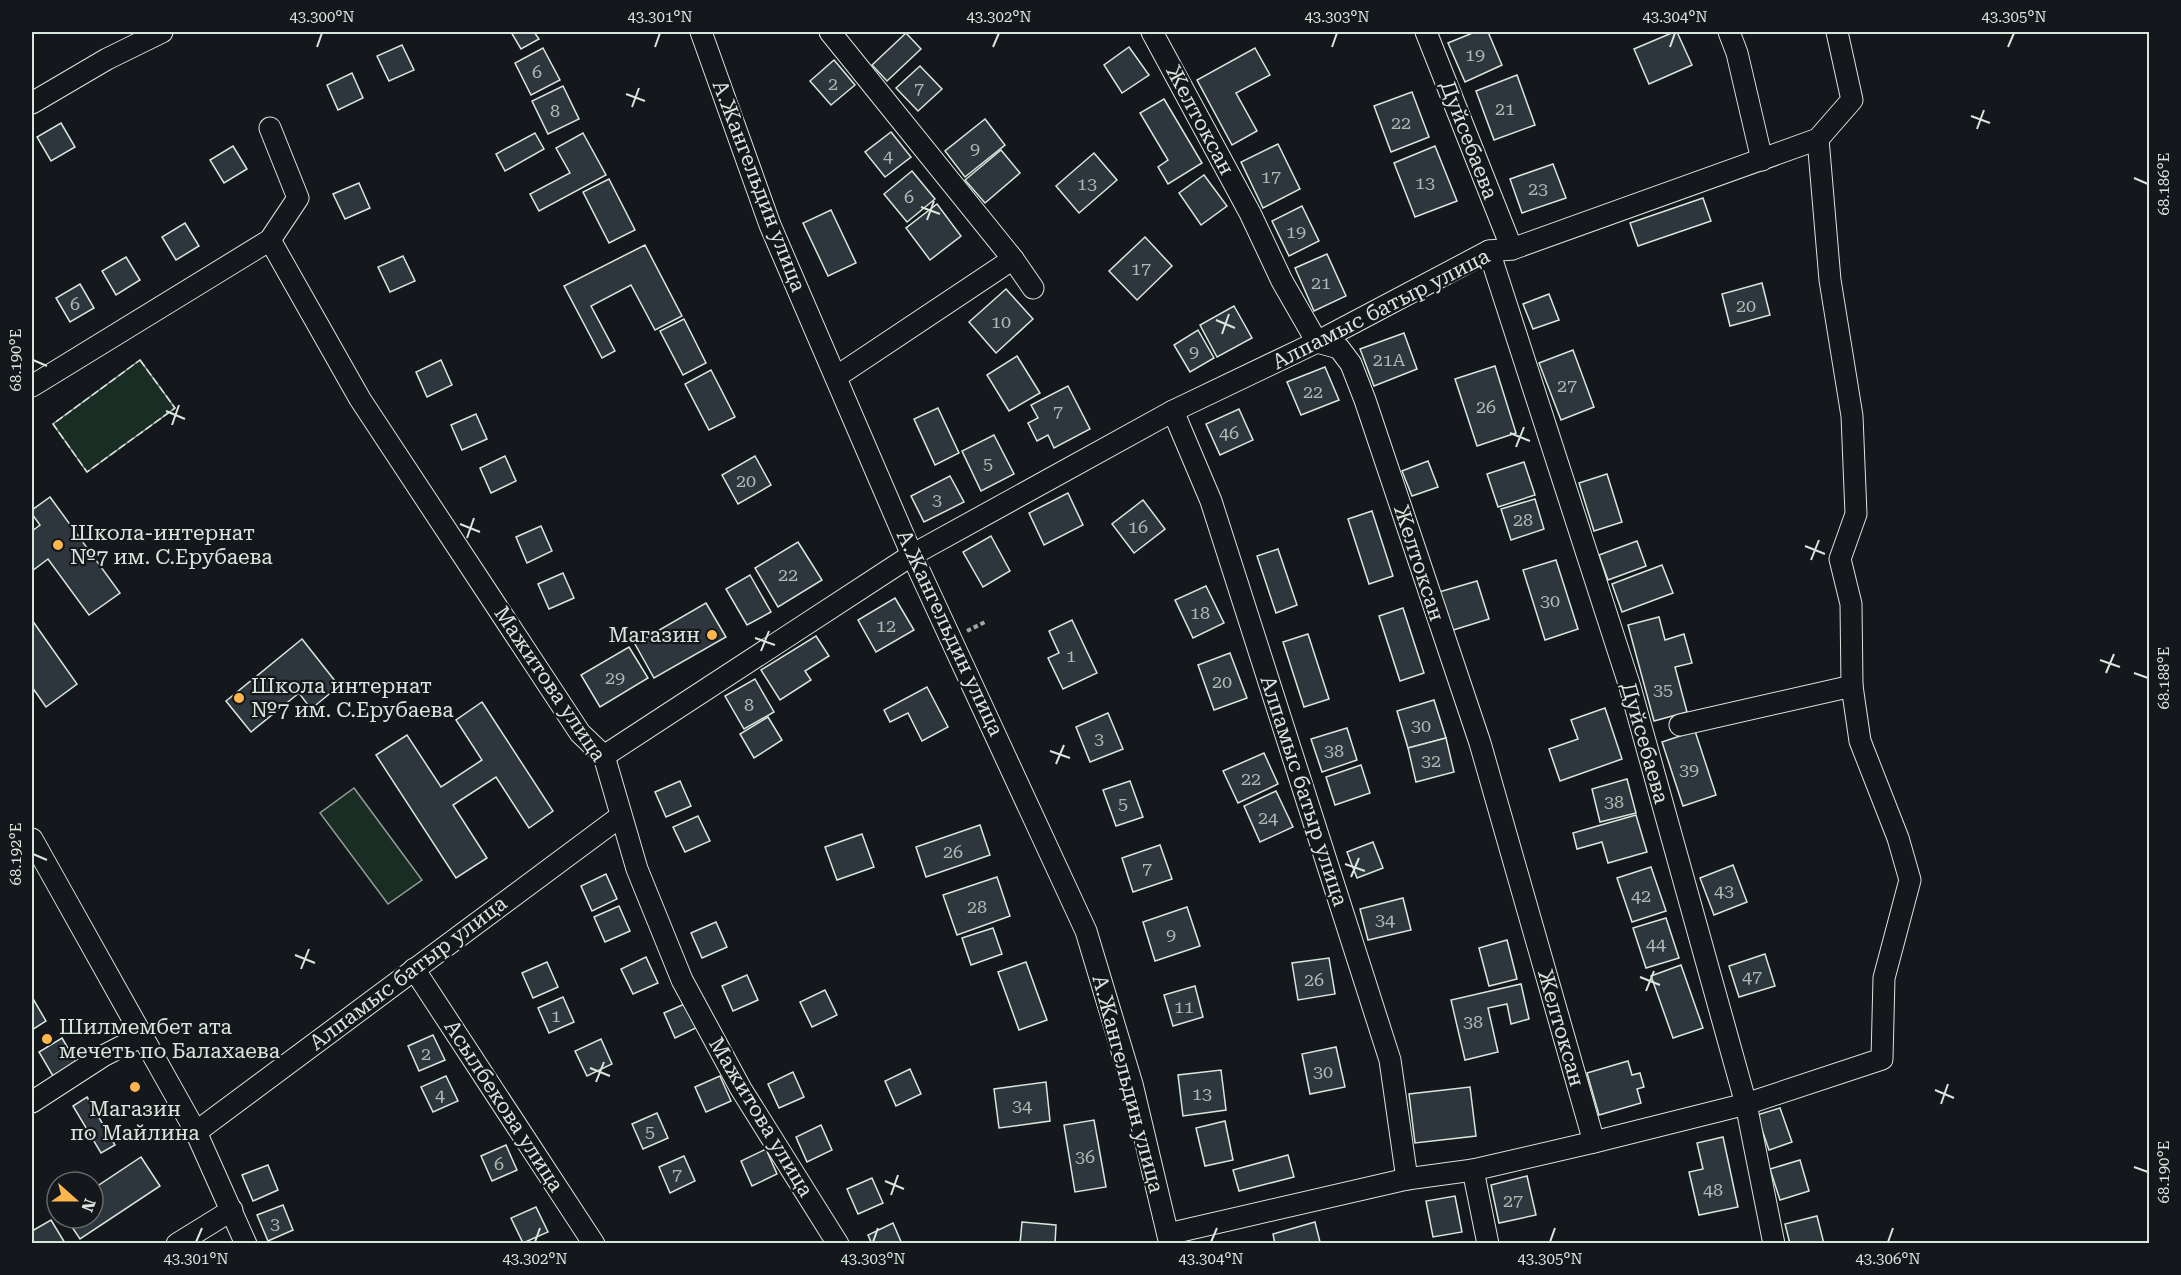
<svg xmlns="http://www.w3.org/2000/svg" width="2181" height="1275" font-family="'Roboto Serif',serif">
<rect width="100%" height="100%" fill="#14181c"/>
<!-- green -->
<g fill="#1a2d24" stroke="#939e99" stroke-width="1.5">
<polygon points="140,360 175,408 87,472 53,424"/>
<polygon points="354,788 422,880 388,904 320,813"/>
</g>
<!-- building -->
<g fill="#2c363c" stroke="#d8e6dc" stroke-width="1.5">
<polygon points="511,32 534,32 539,39 521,49"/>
<polygon points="1475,32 1488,32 1502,65 1465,82 1448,43"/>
<polygon points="1674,32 1677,32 1692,65 1649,84 1634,49"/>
<polygon points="906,33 921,49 887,81 872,65"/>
<polygon points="402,45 414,70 389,81 377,56"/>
<polygon points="1129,47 1149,75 1122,93 1104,65"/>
<polygon points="543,48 560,80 531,95 515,63"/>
<polygon points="1255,48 1270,75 1236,93 1257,131 1232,145 1197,80"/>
<polygon points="834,60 855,85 831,105 810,81"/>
<polygon points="920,66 942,89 918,111 896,88"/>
<polygon points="352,73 363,98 338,110 327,85"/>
<polygon points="1517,75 1535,125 1494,140 1476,91"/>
<polygon points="563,86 579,119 548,134 532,101"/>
<polygon points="1412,92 1429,137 1391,152 1374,106"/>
<polygon points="1164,99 1202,163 1168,184 1158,167 1168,160 1140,113"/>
<polygon points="985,119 1005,145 965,177 945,151"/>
<polygon points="61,123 75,147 51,161 37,137"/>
<polygon points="891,132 911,157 885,177 865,152"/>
<polygon points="535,133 544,149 505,171 496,154"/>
<polygon points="583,133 606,175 539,211 530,194 570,173 556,148"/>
<polygon points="1278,144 1300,189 1263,208 1241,162"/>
<polygon points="233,146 247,169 224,183 210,160"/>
<polygon points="1435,146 1457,201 1415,217 1394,163"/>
<polygon points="1001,150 1020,173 985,203 965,180"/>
<polygon points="1094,153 1117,180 1079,213 1056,186"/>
<polygon points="1553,164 1566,198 1522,213 1510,179"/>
<polygon points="912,171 935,199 907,222 884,194"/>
<polygon points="1204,175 1227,206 1201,225 1179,193"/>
<polygon points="609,179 635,230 609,243 583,192"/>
<polygon points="359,183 370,208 345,219 333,194"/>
<polygon points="1703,198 1711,221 1638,246 1630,223"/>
<polygon points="937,204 961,236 930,260 906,228"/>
<polygon points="1302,206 1319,241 1289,256 1272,221"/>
<polygon points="831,210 856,263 828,276 803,223"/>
<polygon points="185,223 199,246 176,260 162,237"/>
<polygon points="1145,237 1172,266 1137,300 1109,271"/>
<polygon points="645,245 682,316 655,330 631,285 591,306 615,351 602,358 564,286"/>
<polygon points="1327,254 1346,296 1314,311 1295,268"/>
<polygon points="403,256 415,281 390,292 378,267"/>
<polygon points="126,257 140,280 116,295 102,271"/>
<polygon points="1762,283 1770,315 1730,326 1722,294"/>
<polygon points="80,284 94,308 70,322 56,298"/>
<polygon points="1006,289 1033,319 996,353 969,322"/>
<polygon points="1549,294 1559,320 1533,329 1523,304"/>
<polygon points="1234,306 1252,338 1217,357 1200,325"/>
<polygon points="684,319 706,363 683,375 660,331"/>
<polygon points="1198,330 1214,358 1190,372 1174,345"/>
<polygon points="1404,333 1417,369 1374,386 1360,349"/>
<polygon points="1573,350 1594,407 1561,420 1539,363"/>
<polygon points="1017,356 1040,393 1009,411 987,375"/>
<polygon points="441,360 452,385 427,397 416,372"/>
<polygon points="1495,366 1516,433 1477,446 1455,379"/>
<polygon points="1325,367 1339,400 1301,415 1287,382"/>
<polygon points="711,370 735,417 709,430 685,384"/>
<polygon points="1068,386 1090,429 1054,448 1048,435 1037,441 1028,423 1038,418 1031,405"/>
<polygon points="938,408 959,453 935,465 914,419"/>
<polygon points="1239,409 1253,440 1220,455 1206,424"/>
<polygon points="476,414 487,439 462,450 451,425"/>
<polygon points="994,435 1014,474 981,491 962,451"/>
<polygon points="505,456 516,481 491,493 480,468"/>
<polygon points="755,456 771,485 738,504 722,475"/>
<polygon points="1428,461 1438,487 1412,496 1402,471"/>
<polygon points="1524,462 1535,495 1498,507 1487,474"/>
<polygon points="1607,474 1622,522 1594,531 1579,483"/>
<polygon points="950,476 964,502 924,522 911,496"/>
<polygon points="1068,493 1083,525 1044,545 1029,513"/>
<polygon points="50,497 120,593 89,615 48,559 32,571 32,531 40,525 32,514 32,510"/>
<polygon points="1535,499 1544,529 1511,540 1501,509"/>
<polygon points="1143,500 1165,529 1134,553 1112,524"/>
<polygon points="1372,511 1393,576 1369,584 1348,519"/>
<polygon points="541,526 552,551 527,563 516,537"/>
<polygon points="991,536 1010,571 983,587 963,552"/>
<polygon points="1637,541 1646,566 1608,580 1599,555"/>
<polygon points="798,542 822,580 778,607 755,568"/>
<polygon points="1278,549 1297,605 1276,613 1257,556"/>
<polygon points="1556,560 1578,629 1545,640 1523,570"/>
<polygon points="1662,565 1673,593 1622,612 1612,584"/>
<polygon points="563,573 574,598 549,609 538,584"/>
<polygon points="750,575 771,612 747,625 726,589"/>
<polygon points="1477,581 1489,619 1450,631 1439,592"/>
<polygon points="1206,586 1224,623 1193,638 1175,600"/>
<polygon points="895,598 914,630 876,652 858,620"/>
<polygon points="706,603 726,637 654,678 635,644"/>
<polygon points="1403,608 1424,673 1400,681 1379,616"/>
<polygon points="1659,617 1665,640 1684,634 1692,663 1675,667 1687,712 1654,721 1628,625"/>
<polygon points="32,620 77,684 46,707 32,687"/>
<polygon points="1072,620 1097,673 1063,689 1048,658 1059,653 1049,631"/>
<polygon points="1308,634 1329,699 1304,707 1283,642"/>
<polygon points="816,636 829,656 805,671 811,680 780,700 761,670"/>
<polygon points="302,639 339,686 311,709 299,693 251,732 226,701"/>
<polygon points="629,647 648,678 600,707 581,675"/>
<polygon points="1230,653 1247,698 1214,710 1198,665"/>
<polygon points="755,679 774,712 744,729 725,696"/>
<polygon points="927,687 948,727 922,741 908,713 890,722 884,710"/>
<polygon points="1434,700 1446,738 1408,748 1397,711"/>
<polygon points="482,702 553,811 529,828 496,777 453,805 487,858 456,878 376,755 407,735 441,787 482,760 456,720"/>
<polygon points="1605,708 1622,759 1560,781 1549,749 1578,739 1571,720"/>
<polygon points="1108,713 1123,749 1090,762 1076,727"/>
<polygon points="768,717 782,740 754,758 740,734"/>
<polygon points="1347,728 1357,760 1322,772 1311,739"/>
<polygon points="1695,731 1716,795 1683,806 1662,742"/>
<polygon points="1446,738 1454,772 1416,782 1408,748"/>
<polygon points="1264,753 1278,784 1238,803 1223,771"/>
<polygon points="1361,765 1370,793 1335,805 1326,777"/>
<polygon points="1627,779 1636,813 1600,822 1592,789"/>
<polygon points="680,781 691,806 666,817 655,792"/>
<polygon points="1130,781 1143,817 1116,826 1103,790"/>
<polygon points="1276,791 1293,827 1260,842 1244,806"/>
<polygon points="1636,815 1647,852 1608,863 1602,842 1577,849 1573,833"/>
<polygon points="698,816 710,841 685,852 673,827"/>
<polygon points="980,825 990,855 926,877 916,847"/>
<polygon points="862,834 874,867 837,880 825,847"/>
<polygon points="1373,842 1383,868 1357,878 1347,852"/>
<polygon points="1160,845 1172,879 1133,892 1122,858"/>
<polygon points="1733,865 1747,902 1714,915 1700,878"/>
<polygon points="1651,867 1666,911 1632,922 1617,878"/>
<polygon points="606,874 617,899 592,911 581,886"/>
<polygon points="997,877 1010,916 957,935 943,895"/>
<polygon points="1403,898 1411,930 1368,940 1360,909"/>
<polygon points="619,906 630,931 605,942 594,917"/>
<polygon points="1187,907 1200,946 1155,961 1143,922"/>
<polygon points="1666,918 1679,958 1646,968 1633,928"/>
<polygon points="716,922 727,947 702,958 691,933"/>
<polygon points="993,928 1002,954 971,965 962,938"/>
<polygon points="1507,940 1517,979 1489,986 1479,948"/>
<polygon points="1765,954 1775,986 1739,997 1729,966"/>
<polygon points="646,957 658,983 633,994 621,969"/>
<polygon points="1329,958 1335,994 1298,1000 1292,963"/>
<polygon points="547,962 558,987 533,998 522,973"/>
<polygon points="1026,962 1047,1020 1019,1030 998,972"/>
<polygon points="1681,965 1703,1028 1673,1038 1651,976"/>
<polygon points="747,975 758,1000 733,1011 722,986"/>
<polygon points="1521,984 1529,1019 1511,1024 1507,1004 1488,1008 1498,1052 1465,1060 1451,1000"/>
<polygon points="1195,986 1203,1017 1173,1026 1164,995"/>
<polygon points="825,990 837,1015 812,1027 800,1002"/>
<polygon points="32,997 46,1021 32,1030"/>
<polygon points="563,997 574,1022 549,1033 538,1008"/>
<polygon points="689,1002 700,1026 675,1038 664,1013"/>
<polygon points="433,1035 445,1060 419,1071 408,1046"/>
<polygon points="62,1038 76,1062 53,1076 39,1052"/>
<polygon points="601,1039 612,1064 587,1076 575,1051"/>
<polygon points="1336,1047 1345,1087 1310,1094 1302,1054"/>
<polygon points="1628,1061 1632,1075 1640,1073 1644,1087 1637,1089 1641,1103 1599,1115 1587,1073"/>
<polygon points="910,1069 921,1094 896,1106 885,1081"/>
<polygon points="1221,1070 1226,1110 1183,1116 1178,1075"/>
<polygon points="793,1072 804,1097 779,1108 768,1084"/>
<polygon points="446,1076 458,1101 433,1112 421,1087"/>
<polygon points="720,1076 731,1101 706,1112 695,1087"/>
<polygon points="1046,1082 1050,1121 999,1128 994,1089"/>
<polygon points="1470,1087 1476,1136 1415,1143 1409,1094"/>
<polygon points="87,1097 115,1145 101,1153 73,1106"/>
<polygon points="1780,1108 1792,1142 1769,1150 1757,1115"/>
<polygon points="657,1113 668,1138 643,1149 632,1124"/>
<polygon points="1094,1120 1106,1187 1075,1192 1064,1125"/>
<polygon points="1225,1121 1233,1160 1205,1166 1196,1128"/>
<polygon points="821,1125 832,1150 807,1162 796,1137"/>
<polygon points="1723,1137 1738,1207 1699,1215 1689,1172 1703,1169 1697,1143"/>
<polygon points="506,1145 517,1170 492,1181 481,1156"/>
<polygon points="766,1149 777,1174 752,1186 741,1161"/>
<polygon points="1288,1155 1294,1177 1239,1191 1233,1170"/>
<polygon points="684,1156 695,1181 670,1193 659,1167"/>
<polygon points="141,1157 160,1186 80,1239 66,1218 93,1218 93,1189"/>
<polygon points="1800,1160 1809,1191 1780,1200 1770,1169"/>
<polygon points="268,1165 278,1190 253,1201 242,1175"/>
<polygon points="1527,1176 1536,1215 1499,1223 1491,1185"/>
<polygon points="872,1178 883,1203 858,1214 847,1189"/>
<polygon points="1455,1196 1462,1232 1433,1237 1426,1201"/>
<polygon points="283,1205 293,1230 268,1241 257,1215"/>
<polygon points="536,1207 548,1232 523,1243 511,1218"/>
<polygon points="1817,1216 1824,1244 1790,1244 1785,1224"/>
<polygon points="51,1220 65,1243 33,1244 32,1231"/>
<polygon points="1022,1222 1056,1225 1055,1244 1020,1244"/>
<polygon points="1315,1222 1320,1242 1275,1244 1273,1234"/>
<polygon points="893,1223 902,1244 872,1244 868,1235"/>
</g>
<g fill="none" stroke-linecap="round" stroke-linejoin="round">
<!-- minor casing -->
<g stroke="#d8e6dc" stroke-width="23">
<g id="minor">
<polyline points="701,32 770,225 912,555 1086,931 1132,1084 1170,1244"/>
<polyline points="830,32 1013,259 836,377"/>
<polyline points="1152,32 1250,213 1282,281 1317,342 1339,348 1351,364 1365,400 1480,743 1594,1142"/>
<polyline points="1426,32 1512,249"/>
<polyline points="1729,32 1737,53 1762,160"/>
<polyline points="32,103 107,59 162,32"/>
<polyline points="270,240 360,399 580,733 604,756 637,869 682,980 741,1089 838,1244"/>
<polyline points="1489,251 1630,687 1746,1104 1774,1244"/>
<polyline points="1013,259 1033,288"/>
<polyline points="32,386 270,240 298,198 270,128"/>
<polyline points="1173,411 1211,501 1390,1060 1407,1179"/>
<polyline points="1680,725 1852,686"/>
<polyline points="604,756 912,555 1173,411 1317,342 1489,251 1512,249 1818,139 1852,100 1837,32"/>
<polyline points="32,839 196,1132 246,1244"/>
<polyline points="414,969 594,1244"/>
<polyline points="32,1102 103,1056 142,1036"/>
<polyline points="196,1132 621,816"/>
<polyline points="1473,1170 1488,1244"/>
<polyline points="1168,1234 1407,1179 1473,1170 1594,1142 1746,1104 1882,1059 1884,978 1910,880 1898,838 1860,741 1852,686 1851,604 1840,559 1856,514 1852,416 1830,280 1818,139"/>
<polyline points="177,1244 232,1210"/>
</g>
</g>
<!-- path -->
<polyline stroke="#9da8a2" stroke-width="4" stroke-dasharray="4.5 3" stroke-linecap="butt" points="967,631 985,622"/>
<!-- minor -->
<use href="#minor" stroke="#14181c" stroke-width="21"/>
<!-- fence -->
<polygon stroke="#d8e6dc" stroke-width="1.5" stroke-dasharray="8 3" stroke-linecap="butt" points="140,360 175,408 87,472 53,424"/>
</g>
<!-- ticks -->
<path fill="none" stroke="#d8e6dc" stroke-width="2" d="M317,47L322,33M655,47L660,33M993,47L999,33M1332,47L1337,33M1670,47L1675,33M2008,47L2014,33M626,94L645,101M632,107L639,88M1971,116L1990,123M1977,129L1984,110M2134,178L2148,184M921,207L940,214M927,220L934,201M1216,320L1235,328M1222,334L1229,314M33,360L47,366M166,411L185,419M172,425L179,405M1510,433L1530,441M1516,447L1524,427M460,524L480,532M467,538L474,518M1805,546L1825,554M1811,560L1819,540M755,638L775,645M761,651L769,631M2100,660L2120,667M2106,673L2114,654M2134,673L2148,678M1050,751L1070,758M1056,764L1064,745M33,854L47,860M1345,864L1365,871M1351,877L1359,858M295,955L315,963M301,969L309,949M1640,977L1660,985M1646,991L1654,971M590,1068L610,1076M596,1082L604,1062M1935,1090L1954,1098M1941,1104L1948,1084M2134,1167L2148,1172M885,1181L904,1189M891,1195L898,1175M196,1242L202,1228M535,1242L540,1228M873,1242L878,1228M1211,1242L1217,1228M1550,1242L1555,1228M1888,1242L1893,1228"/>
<!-- markers -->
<g fill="#ffb74d" stroke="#14181c" stroke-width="2">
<circle cx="58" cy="545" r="6"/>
<circle cx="712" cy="635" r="6"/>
<circle cx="239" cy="698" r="6"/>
<circle cx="47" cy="1039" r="6"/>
<circle cx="135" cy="1087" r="6"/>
</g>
<g text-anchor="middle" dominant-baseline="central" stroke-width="4.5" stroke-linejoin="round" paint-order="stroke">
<!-- number labels -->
<g font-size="18" fill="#adbab4">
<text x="1475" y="54">19</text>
<text x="537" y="71">6</text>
<text x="833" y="83">2</text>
<text x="919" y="88">7</text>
<text x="1505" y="108">21</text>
<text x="555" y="110">8</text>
<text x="1401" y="122">22</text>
<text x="975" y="148">9</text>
<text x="888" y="155">4</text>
<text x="1271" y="176">17</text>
<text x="1425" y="182">13</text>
<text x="1087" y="183">13</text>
<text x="1538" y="188">23</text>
<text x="909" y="196">6</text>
<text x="1296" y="231">19</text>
<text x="1141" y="268">17</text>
<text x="1321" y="282">21</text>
<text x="75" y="303">6</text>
<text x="1746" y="305">20</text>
<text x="1001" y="321">10</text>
<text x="1194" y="351">9</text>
<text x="1389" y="359">21А</text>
<text x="1567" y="385">27</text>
<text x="1313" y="391">22</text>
<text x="1486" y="406">26</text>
<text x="1058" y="411">7</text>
<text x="1229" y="432">46</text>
<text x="988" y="463">5</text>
<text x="746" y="480">20</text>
<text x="937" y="499">3</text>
<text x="1523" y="519">28</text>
<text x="1138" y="526">16</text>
<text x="788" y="574">22</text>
<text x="1550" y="600">30</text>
<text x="1200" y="612">18</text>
<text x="886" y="625">12</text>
<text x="1071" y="655">1</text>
<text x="615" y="677">29</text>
<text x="1222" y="681">20</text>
<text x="1663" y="689">35</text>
<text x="749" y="704">8</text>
<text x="1421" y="725">30</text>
<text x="1099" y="738">3</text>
<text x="1334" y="750">38</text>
<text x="1431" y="760">32</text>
<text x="1689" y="769">39</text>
<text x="1251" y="778">22</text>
<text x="1614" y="801">38</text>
<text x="1123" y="803">5</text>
<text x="1268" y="817">24</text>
<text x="953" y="851">26</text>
<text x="1147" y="868">7</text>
<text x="1724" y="890">43</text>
<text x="1641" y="895">42</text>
<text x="977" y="906">28</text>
<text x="1385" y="919">34</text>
<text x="1171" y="934">9</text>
<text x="1656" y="943">44</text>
<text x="1752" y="976">47</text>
<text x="1314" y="979">26</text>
<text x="1184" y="1006">11</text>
<text x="556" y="1015">1</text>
<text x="1473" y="1021">38</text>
<text x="426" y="1053">2</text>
<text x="1323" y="1071">30</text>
<text x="1202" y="1093">13</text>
<text x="440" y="1094">4</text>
<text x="1022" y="1105">34</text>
<text x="650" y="1131">5</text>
<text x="1085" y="1156">36</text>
<text x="499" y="1163">6</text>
<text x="677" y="1174">7</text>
<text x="1713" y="1189">48</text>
<text x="1513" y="1200">27</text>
<text x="275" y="1223">3</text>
</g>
<!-- street labels -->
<g font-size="21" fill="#d8e6dc" stroke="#14181c">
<text transform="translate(1200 120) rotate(62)">Желтоксан</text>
<text transform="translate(1469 140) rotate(69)">Дуйсебаева</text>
<text transform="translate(759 186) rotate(69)">А.Жангельдин улица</text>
<text transform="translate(1381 309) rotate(-27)">Алпамыс батыр улица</text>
<text transform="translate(1419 563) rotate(72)">Желтоксан</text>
<text transform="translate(950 633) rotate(65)">А.Жангельдин улица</text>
<text transform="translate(550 684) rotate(56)">Мажитова улица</text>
<text transform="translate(1645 743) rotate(74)">Дуйсебаева</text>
<text transform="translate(1304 791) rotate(72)">Алпамыс батыр улица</text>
<text transform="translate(408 973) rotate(-37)">Алпамыс батыр улица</text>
<text transform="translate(1561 1028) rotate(74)">Желтоксан</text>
<text transform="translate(1128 1084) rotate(75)">А.Жангельдин улица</text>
<text transform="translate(504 1106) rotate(57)">Асылбекова улица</text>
<text transform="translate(761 1117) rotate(59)">Мажитова улица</text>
</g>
<!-- poi labels -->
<g font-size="21" fill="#d8e6dc" stroke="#14181c" text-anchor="start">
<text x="70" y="533">Школа-интернат<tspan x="70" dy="24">№7 им. С.Ерубаева</tspan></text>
<text x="700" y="635" text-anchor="end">Магазин</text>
<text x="251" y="686">Школа интернат<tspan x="251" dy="24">№7 им. С.Ерубаева</tspan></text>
<text x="59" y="1027">Шилмембет ата<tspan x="59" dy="24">мечеть по Балахаева</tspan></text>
<text x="135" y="1109" text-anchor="middle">Магазин<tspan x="135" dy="24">по Майлина</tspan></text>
</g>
</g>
<!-- border -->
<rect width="2181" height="1275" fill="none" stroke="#14181c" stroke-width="66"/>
<!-- north arrow -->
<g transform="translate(75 1200) rotate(111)"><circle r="28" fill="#14181c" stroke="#626a69" stroke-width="1.5"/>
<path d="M0-4.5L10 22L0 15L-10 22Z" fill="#ffb74d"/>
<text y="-9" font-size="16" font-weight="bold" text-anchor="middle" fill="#d8e6dc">N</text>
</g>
<rect x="33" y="33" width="2115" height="1209" fill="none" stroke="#d8e6dc" stroke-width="2"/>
<g font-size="15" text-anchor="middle" fill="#d8e6dc">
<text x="322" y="22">43.300°N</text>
<text x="660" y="22">43.301°N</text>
<text x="999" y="22">43.302°N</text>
<text x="1337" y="22">43.303°N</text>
<text x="1675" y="22">43.304°N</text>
<text x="2014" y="22">43.305°N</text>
<text transform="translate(2164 184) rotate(-90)" y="5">68.186°E</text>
<text transform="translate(16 360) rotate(-90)" y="5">68.190°E</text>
<text transform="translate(2164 678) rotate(-90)" y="5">68.188°E</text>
<text transform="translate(16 854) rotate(-90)" y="5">68.192°E</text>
<text transform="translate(2164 1172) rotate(-90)" y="5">68.190°E</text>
<text x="196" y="1264">43.301°N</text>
<text x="535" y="1264">43.302°N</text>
<text x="873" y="1264">43.303°N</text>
<text x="1211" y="1264">43.304°N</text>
<text x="1550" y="1264">43.305°N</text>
<text x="1888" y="1264">43.306°N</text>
</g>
</svg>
